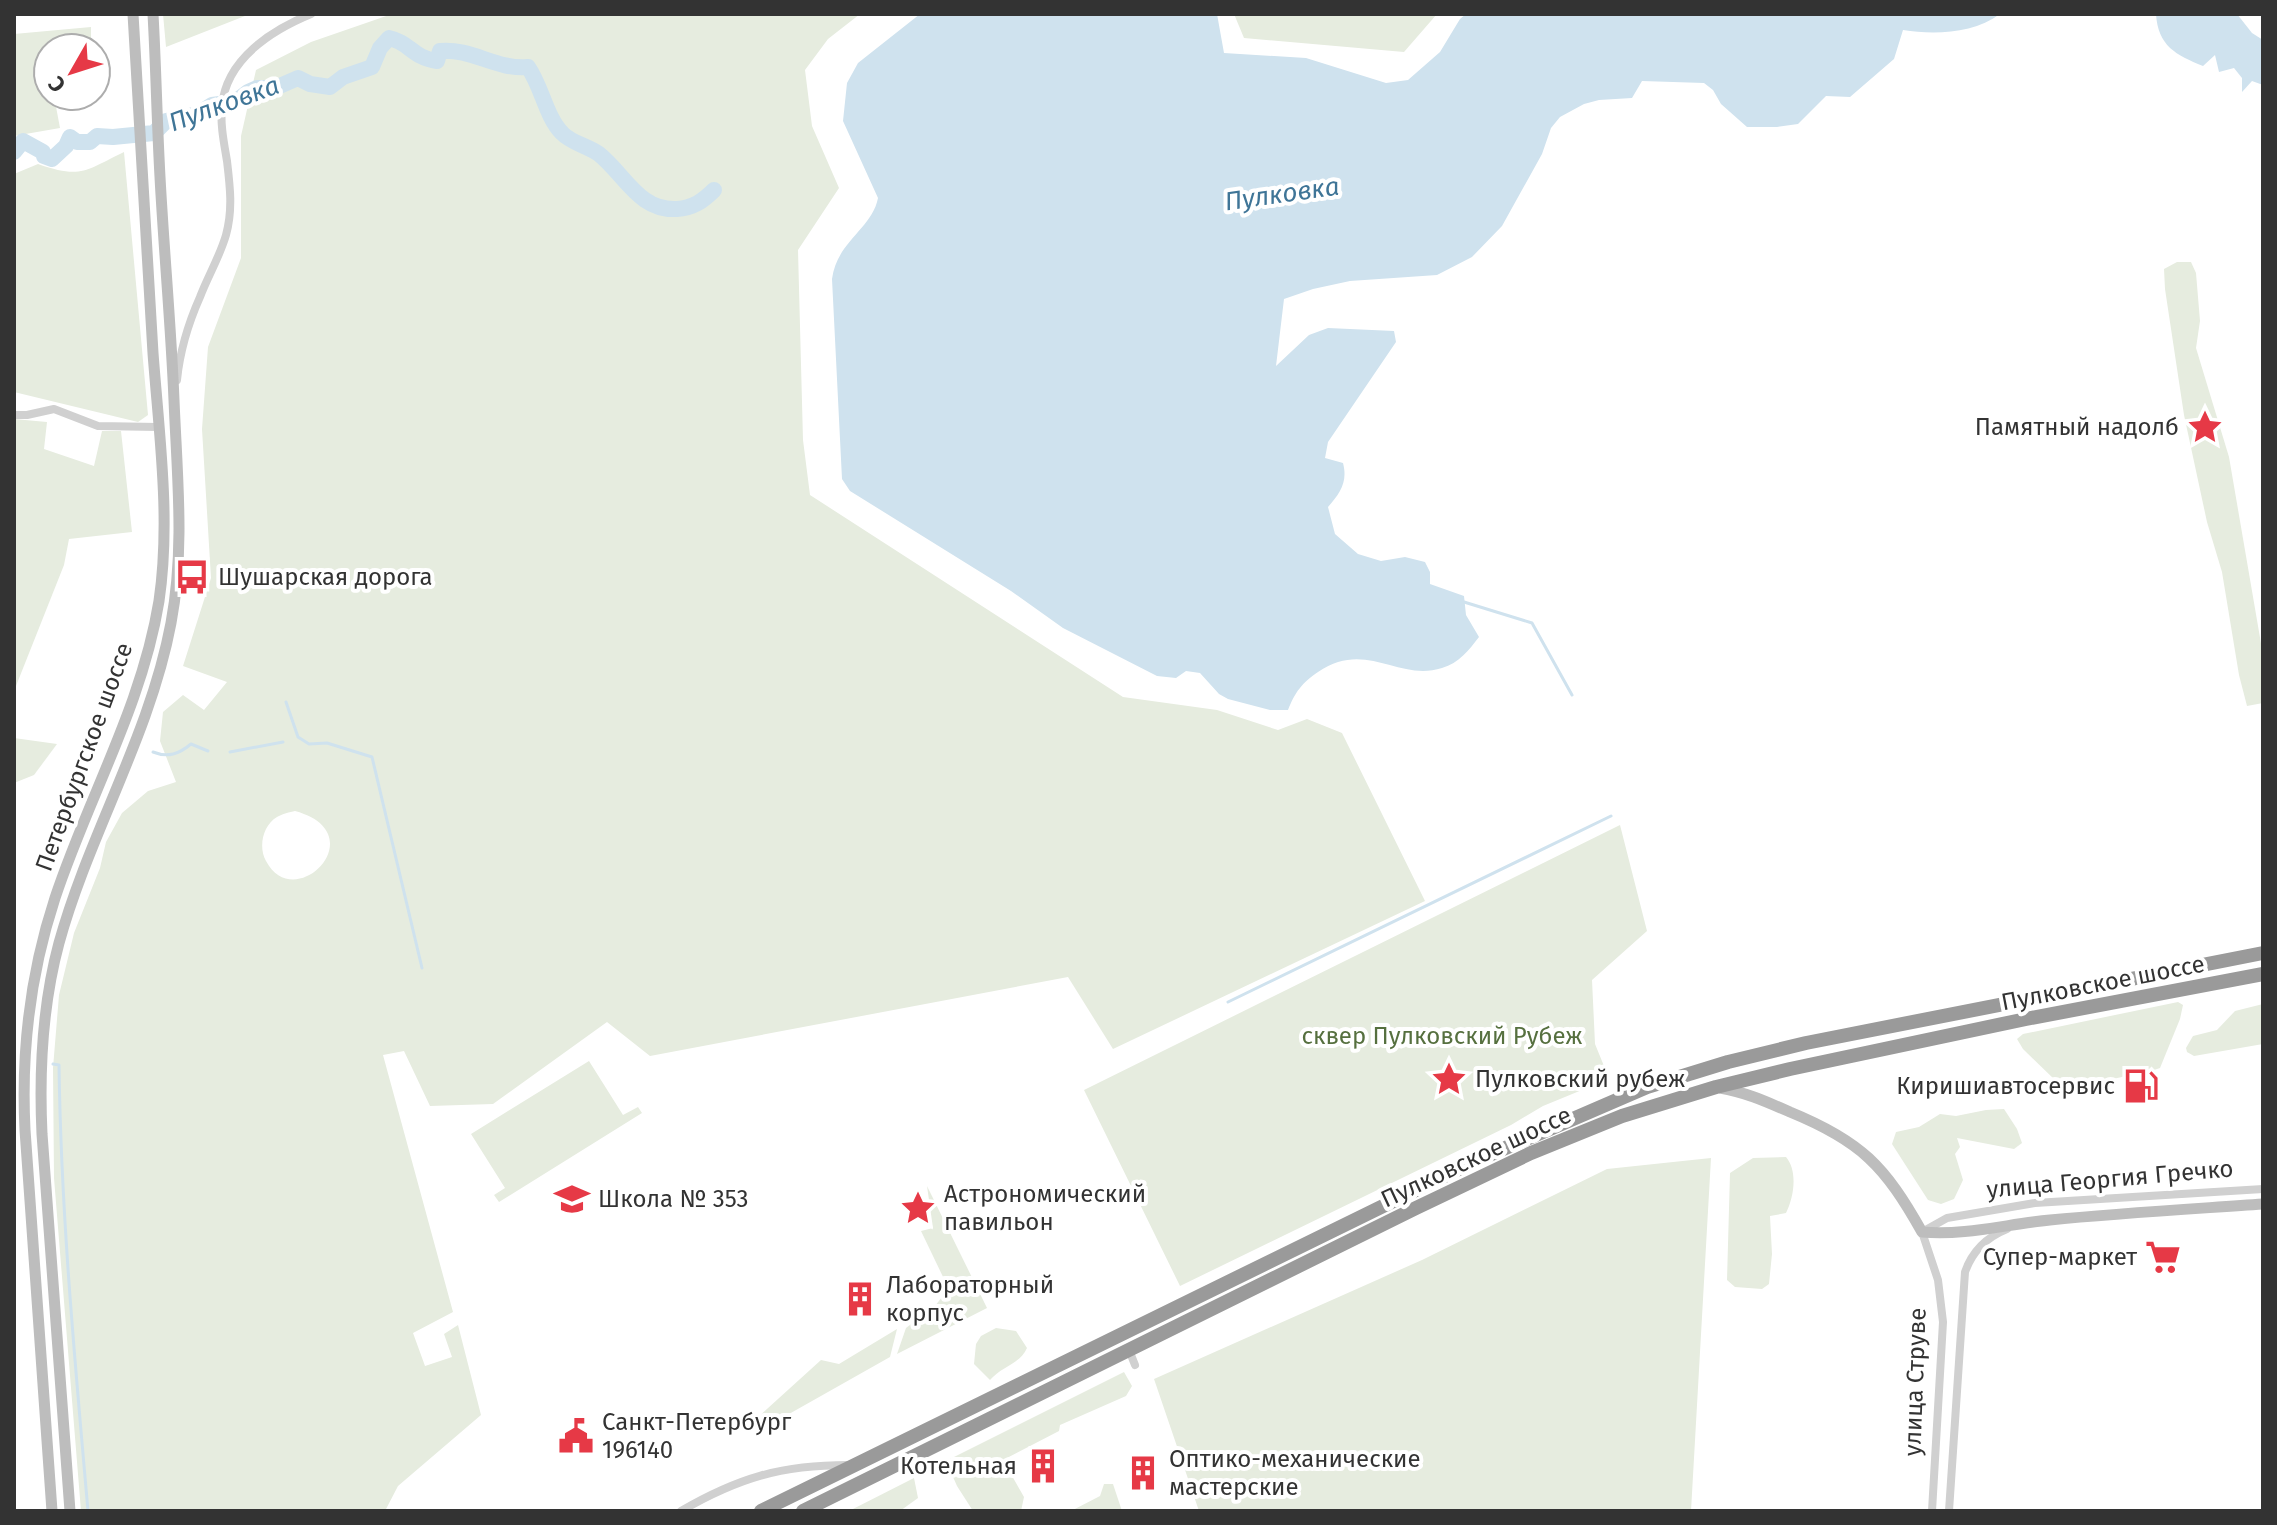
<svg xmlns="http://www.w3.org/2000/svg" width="2277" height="1525" font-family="'Fira Sans',sans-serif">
<rect width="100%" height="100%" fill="#fff"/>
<!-- green -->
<g fill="#e6ecdf" fill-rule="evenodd">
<polygon points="163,14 250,14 166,47"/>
<path d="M392,14H860L828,39L805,70L812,126L839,188L798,250L803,440L810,495L1123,697L1217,710L1278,730L1307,719L1342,733L1425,901L1113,1049L1068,977L650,1056L607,1022L493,1104L430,1106L404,1051L383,1055L453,1312L413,1333L425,1366L452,1357L444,1334L458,1325L481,1415L398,1486L385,1511H81L54,1178L53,1068L59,995L74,933L100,868L106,842L122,813L148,791L176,782L160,741L163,712L183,695L204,710L227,682L183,666L211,578L202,429L208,347L241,258V136L256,70L311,42ZM295,811C376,833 295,916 266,861C258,847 263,825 277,817C282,814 290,812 295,811Z"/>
<polygon points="1234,14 1437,14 1404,52 1244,38"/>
<polygon points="91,27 91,48 48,48 48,96 54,96 60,128 14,136 14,34"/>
<path d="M124,152L148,415L138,422L14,392V174L38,164C81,179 85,171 124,152Z"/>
<polygon points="2177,262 2191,262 2196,273 2200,321 2196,348 2229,457 2263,655 2263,703 2247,706 2239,675 2222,572 2207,522 2184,415 2165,289 2164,269"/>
<polygon points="14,419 47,422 44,449 94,466 102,431 121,431 132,532 69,539 64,565 14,691"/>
<polygon points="14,738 57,744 34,775 14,783"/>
<polygon points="1620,825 1647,931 1592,980 1595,1044 1604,1066 1605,1077 1599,1083 1543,1106 1511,1125 1180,1286 1084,1090"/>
<polygon points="2178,1002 2183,1005 2180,1019 2160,1068 2154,1070 2076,1087 2057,1082 2023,1049 2017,1039 2023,1034"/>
<polygon points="2263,1004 2263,1044 2194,1056 2187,1052 2186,1048 2193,1036 2217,1030 2235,1011"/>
<polygon points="589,1061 623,1115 638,1107 642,1113 499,1202 494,1195 505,1188 471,1134"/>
<polygon points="2004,1109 2017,1129 2022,1143 2014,1149 1957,1138 1960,1147 1955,1154 1963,1180 1954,1199 1941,1204 1928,1200 1892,1144 1896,1132 1919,1127 1940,1114 1956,1116 1986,1110"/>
<path d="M1786,1157C1798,1171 1794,1197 1786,1213L1770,1216L1772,1254L1769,1284L1762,1289L1735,1287L1727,1280L1730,1173L1753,1158Z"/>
<polygon points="1711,1158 1691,1511 1199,1511 1154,1379 1422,1260 1607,1169"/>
<polygon points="927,1186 987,1308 897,1354 906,1328 935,1306 946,1292 945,1281 921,1231 933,1228"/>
<path d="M996,1328L1016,1331L1027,1348C1020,1364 1002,1366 990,1380L974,1364L976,1344L981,1336Z"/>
<polygon points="897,1329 890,1357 757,1432 746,1428 821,1360 839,1364"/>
<polygon points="1124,1372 1132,1386 1126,1396 1060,1425 1059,1431 1003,1460 1024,1497 1021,1511 973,1511 957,1486 946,1461"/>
<polygon points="914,1478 918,1498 900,1511 849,1511"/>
<polygon points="1104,1484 1113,1484 1122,1511 1071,1511 1100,1496"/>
</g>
<!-- water -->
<g fill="#cfe2ee">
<path d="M920,14H1217L1224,53L1306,58L1386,83L1408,80L1440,52L1460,19L1466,14H2000C1973,34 1933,35 1903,30L1894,59L1850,97L1826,96L1798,124L1777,127H1747L1721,104L1713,90L1704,83L1642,81L1632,98L1599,100L1584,104L1560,117L1551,128L1542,154L1502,226L1472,257L1437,275L1350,281L1313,289L1284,299L1276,366L1309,335L1328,328L1394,331L1396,342L1328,442L1325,458L1343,463C1348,482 1340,493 1328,507L1335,534L1358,554L1381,561L1405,557L1425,562L1430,572V584L1464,596L1466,615L1479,637C1469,650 1459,663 1442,668C1398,682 1366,639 1318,672C1302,683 1295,692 1288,710H1270L1228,699L1219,694L1200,673L1186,671L1176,678L1157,676L1063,628L1011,591L850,491L842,479L832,279C837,241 872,229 878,198L843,121L847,83L858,63Z"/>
<path d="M2156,14H2237L2252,33L2263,40V85L2252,81L2242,92V78L2234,68L2219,72L2215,55L2203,66C2176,55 2158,46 2156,14Z"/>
</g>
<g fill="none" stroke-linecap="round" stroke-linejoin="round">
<!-- stream -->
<g stroke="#cfe2ee" stroke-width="3">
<polyline points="1464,602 1532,623 1572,695"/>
<polyline points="286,702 298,737 309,744 327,743 372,757 422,968"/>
<path d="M153,752C168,758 179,754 191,744L208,751"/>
<polyline points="230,752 283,742"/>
<polyline points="1228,1002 1611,816"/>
<path d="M53,1064L59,1065C61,1214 75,1362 88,1511"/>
</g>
<!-- river -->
<path stroke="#cfe2ee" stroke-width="16" d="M14,152L23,141L43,152L44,156L52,159L66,146L70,137L77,142H90L97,136L113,137L154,133L166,121L198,114L212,105L235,102L248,92L257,88H275L298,78L310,84L330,87L343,77L372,67L380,48L389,38C409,42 413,58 437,61L440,51C472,48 496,70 528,67C542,87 546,117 562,133C571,143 588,146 599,154C626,176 639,211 677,209C693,208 703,201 714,190"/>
<!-- street -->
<g stroke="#d0d0d0" stroke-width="8">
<path d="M177,380C180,350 188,324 200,297C208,276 220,256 226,235C233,210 230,186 227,161C224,143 220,124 222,106C226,59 272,30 311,14"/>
<polyline points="14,415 27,415 54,409 98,426 158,427"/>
<polyline points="1129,1350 1135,1365"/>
<path d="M681,1511C738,1478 781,1465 848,1465"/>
<polyline points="1932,1511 1943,1322 1938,1280 1922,1232 1947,1218 2035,1203 2263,1189"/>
<path d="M1949,1511L1965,1272C1972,1252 1987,1237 2007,1229"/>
</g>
<!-- secondary -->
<g stroke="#bdbdbd" stroke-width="11">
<path d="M1720,1088C1745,1092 1767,1102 1790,1112C1861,1141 1885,1166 1922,1232C1965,1236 2007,1224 2050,1220C2121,1213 2192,1209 2263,1204"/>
<path d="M52,1511L25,1130C21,1050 30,974 55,898C88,798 142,706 159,601C171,520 159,434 153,353C146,240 140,127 133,14"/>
<path d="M70,1511L42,1134C39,1070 42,1006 59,943C89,834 150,735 171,623C185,549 177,475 174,400C171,326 164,252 160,177C157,123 156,68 153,14"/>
</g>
<!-- highway -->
<g stroke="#9a9a9a" stroke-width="14">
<polyline points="761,1511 1473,1162 1647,1087 1728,1062 1806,1043 2263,953"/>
<polyline points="803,1511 1416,1208 1531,1153 1622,1116 1716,1087 1790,1069 2026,1019 2263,974"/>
</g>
</g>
<!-- icons -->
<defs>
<g id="sight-bare" transform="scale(2.76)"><path d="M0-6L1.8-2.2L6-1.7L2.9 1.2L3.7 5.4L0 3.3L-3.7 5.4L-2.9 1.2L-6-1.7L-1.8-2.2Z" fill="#e63946" stroke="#fff" stroke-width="2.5" paint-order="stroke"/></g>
<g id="bus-bare" transform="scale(2.76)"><path d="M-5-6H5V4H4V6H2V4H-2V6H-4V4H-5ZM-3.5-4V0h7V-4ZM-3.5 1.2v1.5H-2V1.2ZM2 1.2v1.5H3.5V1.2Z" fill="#e63946" stroke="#fff" stroke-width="2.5" paint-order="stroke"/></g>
<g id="fuel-bare" transform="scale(2.76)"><path d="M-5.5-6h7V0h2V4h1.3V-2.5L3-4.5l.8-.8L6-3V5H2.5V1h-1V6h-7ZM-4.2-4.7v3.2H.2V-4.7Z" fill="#e63946" stroke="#fff" stroke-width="2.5" paint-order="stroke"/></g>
<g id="school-bare" transform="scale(2.76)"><path d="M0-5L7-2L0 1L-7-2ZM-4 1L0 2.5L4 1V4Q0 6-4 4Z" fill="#e63946" stroke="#fff" stroke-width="2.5" paint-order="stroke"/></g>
<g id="supermarket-bare" transform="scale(2.76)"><path d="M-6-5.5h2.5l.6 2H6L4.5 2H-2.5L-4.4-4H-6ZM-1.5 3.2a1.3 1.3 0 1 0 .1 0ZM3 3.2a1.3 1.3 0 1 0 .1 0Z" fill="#e63946" stroke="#fff" stroke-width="2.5" paint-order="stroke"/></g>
<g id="building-bare" transform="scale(2.76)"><path d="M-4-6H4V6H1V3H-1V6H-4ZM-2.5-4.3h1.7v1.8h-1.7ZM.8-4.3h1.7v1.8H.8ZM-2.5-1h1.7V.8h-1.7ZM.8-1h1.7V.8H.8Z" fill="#e63946" stroke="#fff" stroke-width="2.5" paint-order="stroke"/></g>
<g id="civic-bare" transform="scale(2.76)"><path d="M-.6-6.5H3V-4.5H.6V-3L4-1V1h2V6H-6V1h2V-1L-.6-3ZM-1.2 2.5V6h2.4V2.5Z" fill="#e63946" stroke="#fff" stroke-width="2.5" paint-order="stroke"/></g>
</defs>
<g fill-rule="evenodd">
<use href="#sight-bare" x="2205" y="427"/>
<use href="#bus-bare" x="192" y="577"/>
<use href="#sight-bare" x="1449" y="1079"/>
<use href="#fuel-bare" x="2141" y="1086"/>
<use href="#school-bare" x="572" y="1199"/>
<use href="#sight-bare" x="918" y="1208"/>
<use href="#supermarket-bare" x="2163" y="1257"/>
<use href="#building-bare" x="860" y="1299"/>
<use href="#civic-bare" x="576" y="1436"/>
<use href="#building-bare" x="1043" y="1466"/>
<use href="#building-bare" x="1143" y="1473"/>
</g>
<g text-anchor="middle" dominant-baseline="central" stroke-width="8" stroke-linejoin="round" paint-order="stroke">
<!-- poi labels -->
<g font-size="24" fill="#333" stroke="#fff" text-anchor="start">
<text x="2179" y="427" text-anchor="end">Памятный надолб</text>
<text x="218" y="577">Шушарская дорога</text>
<text x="1475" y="1079">Пулковский рубеж</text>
<text x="2115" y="1086" text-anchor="end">Киришиавтосервис</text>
<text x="944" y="1194">Астрономический<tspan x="944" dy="28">павильон</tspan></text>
<text x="598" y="1199">Школа № 353</text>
<text x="2137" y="1257" text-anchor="end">Супер-маркет</text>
<text x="886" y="1285">Лабораторный<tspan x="886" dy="28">корпус</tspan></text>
<text x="602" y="1422">Санкт-Петербург<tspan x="602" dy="28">196140</tspan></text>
<text x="1169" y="1459">Оптико-механические<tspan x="1169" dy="28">мастерские</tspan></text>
<text x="1017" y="1466" text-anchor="end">Котельная</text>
</g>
<!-- street labels -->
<g font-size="24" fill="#333" stroke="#fff">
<text transform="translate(84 757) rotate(-70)">Петербургское шоссе</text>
<text transform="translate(2103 983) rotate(-11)">Пулковское шоссе</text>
<text transform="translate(1476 1157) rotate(-25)">Пулковское шоссе</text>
<text transform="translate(2110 1179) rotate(-5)">улица Георгия Гречко</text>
<text transform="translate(1915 1382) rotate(-88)">улица Струве</text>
</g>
<!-- park labels -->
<g font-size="24" fill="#56703f" stroke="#fff">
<text x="1442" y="1036">сквер Пулковский Рубеж</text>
</g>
<!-- water labels -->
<g font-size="26" font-style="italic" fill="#3f7597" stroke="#fff">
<text transform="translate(224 104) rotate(-20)">Пулковка</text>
<text transform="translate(1282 194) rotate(-8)">Пулковка</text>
</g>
</g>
<!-- border -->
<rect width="2277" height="1525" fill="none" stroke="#333333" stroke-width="32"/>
<!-- north arrow -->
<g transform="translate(72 72) rotate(231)"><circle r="38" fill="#ffffff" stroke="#adadad" stroke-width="2"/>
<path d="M0-6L14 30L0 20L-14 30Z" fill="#e63946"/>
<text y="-12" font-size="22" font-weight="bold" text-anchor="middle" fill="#333333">С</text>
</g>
</svg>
